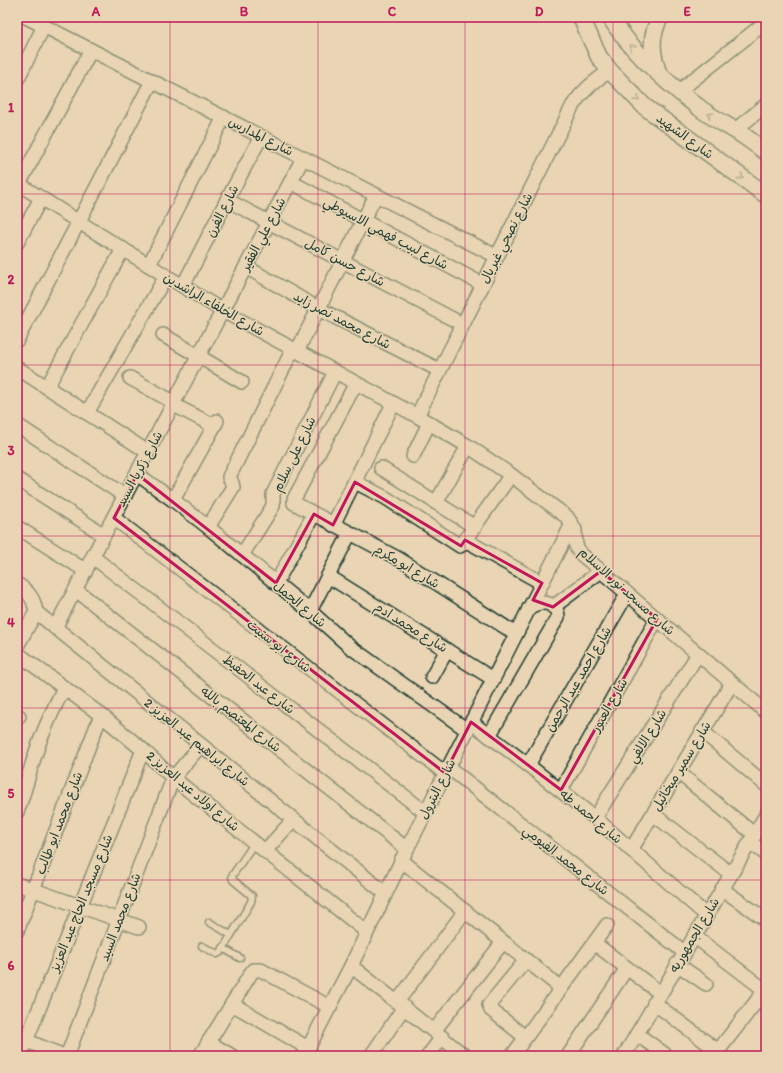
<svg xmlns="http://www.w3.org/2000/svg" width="783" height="1073" font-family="Itim,'Playpen Sans Arabic',sans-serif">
<rect width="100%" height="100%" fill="#e9d5b3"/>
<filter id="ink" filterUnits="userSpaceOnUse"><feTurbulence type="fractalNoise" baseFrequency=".025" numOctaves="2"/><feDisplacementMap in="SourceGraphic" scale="8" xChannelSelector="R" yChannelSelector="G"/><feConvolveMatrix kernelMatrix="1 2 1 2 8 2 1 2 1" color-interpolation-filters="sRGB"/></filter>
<g filter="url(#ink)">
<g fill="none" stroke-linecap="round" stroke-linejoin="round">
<!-- service casing -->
<g stroke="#1f3d34" stroke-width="9">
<g id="service">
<polyline points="209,922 231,935"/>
<polyline points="202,946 217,954 221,952 251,902 252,896 233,880 232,876 255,842"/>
<polyline points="223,948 240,958"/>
</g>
</g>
<!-- minor casing -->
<g stroke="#1f3d34" stroke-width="16">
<g id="minor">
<polyline points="26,17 496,256"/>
<polyline points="17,80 44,26"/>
<polyline points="679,91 766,22"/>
<polyline points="735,130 766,105"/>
<polyline points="291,182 482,284"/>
<polyline points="17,183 79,222 223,311 417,416 468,446 511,475 567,517 575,530 576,546 581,554 766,712"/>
<polyline points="19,184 91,50"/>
<polyline points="227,200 462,324"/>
<polyline points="17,243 41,198"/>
<polyline points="149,265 224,117"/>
<polyline points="246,267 319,309 439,370"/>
<polyline points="183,286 227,200 261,137"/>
<polyline points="163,335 242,382"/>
<polyline points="17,340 152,81"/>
<polyline points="297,351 376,195"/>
<polyline points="17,368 148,452"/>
<polyline points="130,378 175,403"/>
<polyline points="356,383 294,499 294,503 399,559 516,634"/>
<polyline points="47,387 123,249"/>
<polyline points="174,405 214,426"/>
<polyline points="87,413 166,276"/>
<path d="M417,416L573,105C583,90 595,80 610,71"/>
<polyline points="17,425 125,496"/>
<polyline points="413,456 429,423"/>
<polyline points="381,468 475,527"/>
<polyline points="137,474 173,500 208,527 310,611 349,646 467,730"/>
<polyline points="17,479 104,535"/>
<polyline points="355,482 386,498 460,546 462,544 511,475"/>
<polyline points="173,500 217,421"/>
<polyline points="436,503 468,446"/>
<polyline points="114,518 445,773"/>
<polyline points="333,525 393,404"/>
<polyline points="17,527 86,571"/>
<polyline points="208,527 233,487 232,483 229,477 293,349"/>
<polyline points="465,540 542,583"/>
<polyline points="242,555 273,506 273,494 335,372"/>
<polyline points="93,557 425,812"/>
<polyline points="328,576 493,679"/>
<polyline points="276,583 314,514"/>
<path d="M17,584C28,591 34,598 36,612L385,893"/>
<polyline points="76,590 407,849"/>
<polyline points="553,607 601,571"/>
<polyline points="310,611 350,533"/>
<polyline points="55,628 303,158"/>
<polyline points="17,646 36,612"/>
<polyline points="17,653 101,715 143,750 173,778 367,932"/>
<polyline points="432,677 447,650"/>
<polyline points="17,715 19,716"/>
<polyline points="471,722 528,765 595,818 706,915"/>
<polyline points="702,731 766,785"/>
<path d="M489,736L558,617C558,601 539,600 529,608"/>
<polyline points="528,765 627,594"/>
<polyline points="448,767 684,952"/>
<polyline points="678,772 755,835"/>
<polyline points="561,790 657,619"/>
<path d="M17,812C26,789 31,764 40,741C47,723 55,705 64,688"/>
<polyline points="653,814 731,874"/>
<polyline points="595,818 698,654"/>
<polyline points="750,842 766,854"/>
<polyline points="631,850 732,683"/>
<polyline points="265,851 293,820"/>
<polyline points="401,860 561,988"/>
<polyline points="17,884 139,927"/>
<polyline points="722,889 766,920"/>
<polyline points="17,931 101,715"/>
<polyline points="694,936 766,991"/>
<polyline points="594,943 660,993"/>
<polyline points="677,964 706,984"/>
<polyline points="351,966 465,1056"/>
<polyline points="397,1002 465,911"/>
<polyline points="654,1003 718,1051"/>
<polyline points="232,1004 308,1048"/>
<polyline points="434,1031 503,942"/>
<polyline points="637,1034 667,1056"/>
<polyline points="17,1037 64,1056"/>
<polyline points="525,1037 491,1010 489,1005 526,960"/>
<polyline points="208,1042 232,1056"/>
<polyline points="20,1056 143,750"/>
<polyline points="67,1056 173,778 201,745"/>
<polyline points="200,1056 253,970 261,970 330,1007"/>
<polyline points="304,1056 351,966 407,849 572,524"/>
<polyline points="371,1056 404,1007"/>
<polyline points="428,1056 442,1037"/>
<polyline points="512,1056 607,925"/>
<polyline points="568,1056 627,968"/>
<polyline points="624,1056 766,815"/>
<polyline points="714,1056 766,989"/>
</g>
</g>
<!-- tertiary casing -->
<g stroke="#1f3d34" stroke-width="19">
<g id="tertiary">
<polyline points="581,17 599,57 610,71 645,107 766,195"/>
<path d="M610,17C631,51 666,82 697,106C708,115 721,122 733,129C745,136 755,144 766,152"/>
<path d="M658,72C651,51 650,37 660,17"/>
</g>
</g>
<!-- service -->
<use href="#service" stroke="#e9d5b3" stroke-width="6"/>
<!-- minor -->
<use href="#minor" stroke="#e9d5b3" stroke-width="13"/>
<!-- tertiary -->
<use href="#tertiary" stroke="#e9d5b3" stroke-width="16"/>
</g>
<!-- one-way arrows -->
<defs><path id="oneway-chevron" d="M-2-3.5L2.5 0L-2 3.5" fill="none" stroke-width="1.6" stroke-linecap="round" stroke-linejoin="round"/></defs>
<g stroke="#7a816d">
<use href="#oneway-chevron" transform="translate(632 47) rotate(-134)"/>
<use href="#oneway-chevron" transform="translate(637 99) rotate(46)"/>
<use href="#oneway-chevron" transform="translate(710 115) rotate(-148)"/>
<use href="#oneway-chevron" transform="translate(741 177) rotate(36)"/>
</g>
</g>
<!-- marked area -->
<path d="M0 0H783V1073H0ZM137,474L276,583L314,514L333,525L355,482L461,546L465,540L542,583L533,600L553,607L601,571L657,619L561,790L471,722L445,773L114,518Z" fill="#e9d5b3" fill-opacity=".55" fill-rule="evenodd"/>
<path fill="none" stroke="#c2185b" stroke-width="3" stroke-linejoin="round" d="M137,474L276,583L314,514L333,525L355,482L461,546L465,540L542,583L533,600L553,607L601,571L657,619L561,790L471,722L445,773L114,518Z"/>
<!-- grid -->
<path fill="none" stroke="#c2185b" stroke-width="1" stroke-opacity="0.55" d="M170,17V1056M318,17V1056M465,17V1056M613,17V1056M17,194H766M17,365H766M17,536H766M17,708H766M17,880H766"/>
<g text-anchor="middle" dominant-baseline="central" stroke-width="3" stroke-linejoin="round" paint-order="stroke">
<!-- street labels -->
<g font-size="13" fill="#1f3d34" stroke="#e9d5b3">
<text transform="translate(261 136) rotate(27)">شارع المدارس</text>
<text transform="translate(685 136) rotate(36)">شارع الشهيد</text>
<text transform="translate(222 211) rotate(-63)">شارع الفرن</text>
<text transform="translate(386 233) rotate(28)">شارع لبيب فهمي الاسيوطي</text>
<text transform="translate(263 234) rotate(-62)">شارع علي الفقير</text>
<text transform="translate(506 238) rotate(-63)">شارع نصحي غبريال</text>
<text transform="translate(345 262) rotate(28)">شارع حسن كامل</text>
<text transform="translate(214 304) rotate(30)">شارع الخلفاء الراشدين</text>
<text transform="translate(342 320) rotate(28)">شارع محمد نصر زايد</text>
<text transform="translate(294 454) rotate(-64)">شارع على سلام</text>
<text transform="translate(139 469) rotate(-62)">شارع زكريا السيد</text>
<text transform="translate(407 566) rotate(31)">شارع ابو مكرم</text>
<text transform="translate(627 591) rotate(42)">شارع مسجد نور الاسلام</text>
<text transform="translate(300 604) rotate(40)">شارع الجمل</text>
<text transform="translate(411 627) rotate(32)">شارع محمد ادم</text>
<text transform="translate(279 646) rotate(38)">شارع ابو ستيت</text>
<text transform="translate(578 679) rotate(-60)">شارع احمد عبد الرحمن</text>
<text transform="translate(259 684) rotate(38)">شارع عبد الحفيظ</text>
<text transform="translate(609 705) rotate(-60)">شارع العبور</text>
<text transform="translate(241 719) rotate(38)">شارع المعتصم بالله</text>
<text transform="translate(647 736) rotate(-58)">شارع الالفي</text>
<text transform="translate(197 742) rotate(39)">شارع ابراهيم عبد العزيز 2</text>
<text transform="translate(681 766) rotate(-59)">شارع سمير ميخائيل</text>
<text transform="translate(437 789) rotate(-63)">شارع البترول</text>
<text transform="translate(193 791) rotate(40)">شارع اولاد عبد العزيز 2</text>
<text transform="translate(591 816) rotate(40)">شارع احمد طه</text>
<text transform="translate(59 823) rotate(-69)">شارع محمد ابو طالب</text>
<text transform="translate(566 860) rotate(38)">شارع محمد الفيومي</text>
<text transform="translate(81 903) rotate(-68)">شارع مسجد الحاج عبد العزيز</text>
<text transform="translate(120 917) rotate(-69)">شارع محمد السيد</text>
<text transform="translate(694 935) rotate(-59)">شارع الجمهوريه</text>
</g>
</g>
<!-- margin -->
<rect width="783" height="1073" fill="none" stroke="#e9d5b3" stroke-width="44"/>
<rect x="22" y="22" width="739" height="1029" fill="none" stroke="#c2185b" stroke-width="1.5"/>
<g font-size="13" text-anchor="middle" font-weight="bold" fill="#c2185b">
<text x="96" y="16">A</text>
<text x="244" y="16">B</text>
<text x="392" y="16">C</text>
<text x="539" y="16">D</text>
<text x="687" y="16">E</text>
<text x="11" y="112">1</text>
<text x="11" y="284">2</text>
<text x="11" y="455">3</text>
<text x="11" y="627">4</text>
<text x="11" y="798">5</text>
<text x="11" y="970">6</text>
</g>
</svg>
